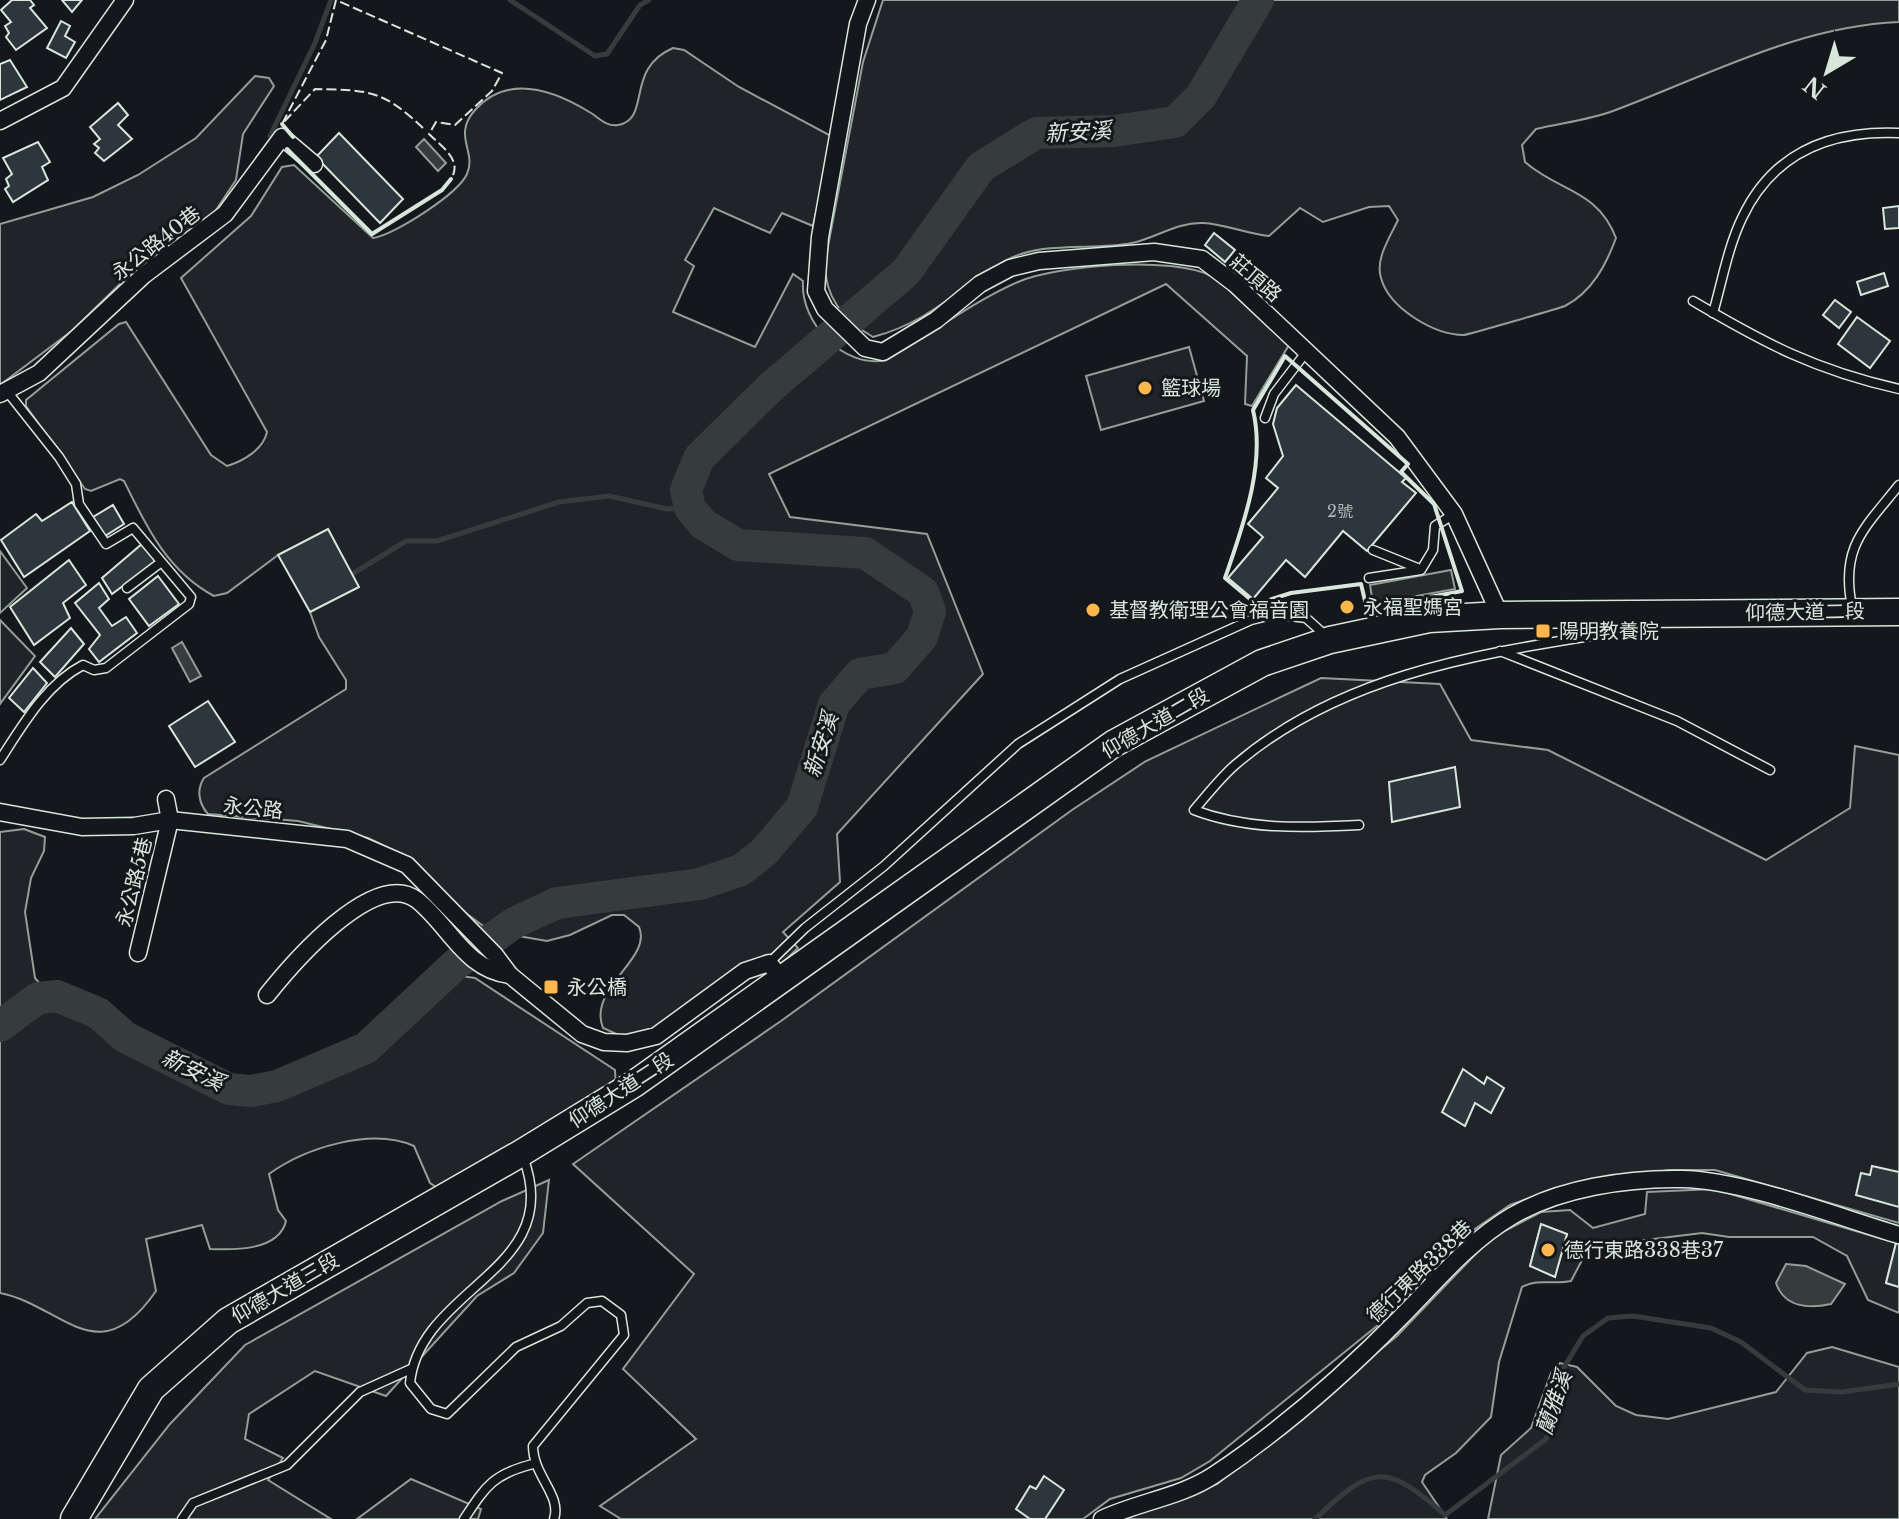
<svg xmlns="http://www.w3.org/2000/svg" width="1899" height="1519" font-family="'Libre Baskerville','Noto Sans TC',serif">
<rect width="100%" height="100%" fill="#14181c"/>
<!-- green -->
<g fill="#202428" stroke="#939e99" stroke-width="2" fill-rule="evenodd">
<path d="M883,0H1899V22C1798,26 1707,76 1613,111C1589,120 1561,123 1536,129L1522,145L1525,162C1559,192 1597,189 1616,238C1606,265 1592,292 1565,306C1557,309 1470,334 1464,335C1434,335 1389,308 1381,278C1375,259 1390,237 1398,220L1389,206L1369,207L1323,222L1300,208L1269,236C1246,234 1226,224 1203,223C1177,222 1156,238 1132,243C1092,251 1042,240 1005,261C957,289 930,322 873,337C843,320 824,297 825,262L863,62Z"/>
<path d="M673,48L684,50L739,87L833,137L813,226L782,213L770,233L714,208L685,260L694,266L673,312L755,347L793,274L803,281C800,323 844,369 886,360C930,335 972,302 1018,282C1057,265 1173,256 1211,276C1241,294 1264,320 1289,345L1252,406L1245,404L1247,356L1166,284L769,474L790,517L927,534L983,674L837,834L840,882L783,932L798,948L778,967L767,958L653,1033L621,1036L603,1028C587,988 653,959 639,927L624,915H612L570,935L547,941L490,931L459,908L410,858L368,838L298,821L208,814C199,804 196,790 204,778L346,689V680L319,637L310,612L358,587L328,529L278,555L227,593L214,596C167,571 146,526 124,481L120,479L91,491L85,489L26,406V400L119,324L126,322L211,455L227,466C243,461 263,450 267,432L181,278L251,216L282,167L294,165L373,238C394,235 458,194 467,174C477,151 452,136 475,110C508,73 554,90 591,113C599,118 607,127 618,125C652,119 624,69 673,48Z"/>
<polygon points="255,76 269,78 274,86 243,134 236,180 210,219 134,270 73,330 0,385 0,224 93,197 138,175 196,138"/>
<polygon points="1189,347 1204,401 1101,430 1086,376"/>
<polygon points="0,551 27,588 0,613"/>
<polygon points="0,620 35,656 0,704"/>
<polygon points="1321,678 1440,684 1471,740 1548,750 1766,860 1850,808 1855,746 1899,755 1899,1223 1715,1170 1669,1170 1566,1185 1510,1205 1472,1231 1383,1321 1210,1461 1181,1478 1110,1499 1083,1519 621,1519 600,1506 696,1439 623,1369 694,1274 573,1164 781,1021 1072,810 1146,761"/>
<path d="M24,829L45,837L44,851L31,878L25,912L35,978L61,1009L89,1020L120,1044L221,1093L251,1101L351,1064L385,1046L413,1016L461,976L475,978L615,1070L616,1088L439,1189L430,1183L414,1146C371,1127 305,1148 269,1174L278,1210L286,1221C279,1251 234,1250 210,1249L202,1225L146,1239L156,1291C98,1375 62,1305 0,1293V832Z"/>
<polygon points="549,1180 543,1233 514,1273 477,1296 386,1396 315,1371 249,1414 245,1439 283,1458 268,1480 331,1519 95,1519 170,1424 245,1345 502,1201"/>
<path d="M1714,1189L1896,1243L1886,1283L1899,1287V1313L1868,1300L1847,1256L1813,1237H1729L1702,1233L1589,1247L1571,1281C1552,1285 1539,1278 1522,1287L1499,1362L1491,1417L1456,1453L1425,1475L1422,1482L1447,1519H1124L1217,1484L1397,1336L1491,1238L1541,1212L1570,1210L1593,1228L1645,1214L1647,1192ZM1541,1225L1567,1234L1555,1276L1530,1266Z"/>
<polygon points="1832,1347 1899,1367 1899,1519 1488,1519 1501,1455 1531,1428 1551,1373 1560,1363 1577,1367 1616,1406 1636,1415 1668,1419 1776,1392 1807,1353"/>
<polygon points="411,1479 481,1509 478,1519 357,1519"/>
</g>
<!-- parking -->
<polygon fill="#24282b" stroke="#939e99" stroke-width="2" points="1451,570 1455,589 1373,604 1370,585"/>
<!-- water -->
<g fill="#363b3e" stroke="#939e99" stroke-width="2">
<polygon points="424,139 446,163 438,171 416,147"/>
<polygon points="182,642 201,676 190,682 172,648"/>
<path d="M1786,1264L1806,1266L1845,1284L1831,1304C1808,1309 1784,1307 1776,1283Z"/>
</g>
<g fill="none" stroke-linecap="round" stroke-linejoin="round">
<!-- stream -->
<g stroke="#363b3e" stroke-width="5">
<polyline points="510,0 595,56 607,54 640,5 649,0"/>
<polyline points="270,136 315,43 331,0"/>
<polyline points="349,576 406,541 437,541 559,502 609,496 667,509 690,508"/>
<path d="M1315,1519C1372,1465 1385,1462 1445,1515L1546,1439L1556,1414L1563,1369L1583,1336L1608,1318L1633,1316L1711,1328L1741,1342L1805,1390L1842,1392L1899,1384"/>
</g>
<!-- river -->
<polyline stroke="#363b3e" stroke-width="32" points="0,1026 38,998 57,996 98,1013 125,1037 229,1089 251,1091 277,1086 366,1048 456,964 514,923 557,903 700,884 741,870 764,852 802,807 834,704 860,674 895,668 922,637 930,611 923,592 865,553 738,545 703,524 690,508 686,490 699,458 772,386 906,272 981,167 1036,133 1114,131 1175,122 1201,96 1258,0"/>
</g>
<!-- building -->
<g fill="#2c363c" stroke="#d8e6dc" stroke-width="2">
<polygon points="12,0 30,0 34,5 30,8 47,28 16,50 6,37 9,33 5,26 11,22 1,10"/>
<polygon points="62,0 82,0 72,12"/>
<polygon points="61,21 70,26 65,36 75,42 66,58 47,48"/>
<polygon points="10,60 27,87 0,100 0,64"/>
<polygon points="118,103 128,115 118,125 132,139 104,161 95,153 99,148 94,144 100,139 90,127"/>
<polygon points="339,133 403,199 380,223 316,157"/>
<polygon points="38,142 50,162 42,167 48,180 13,202 5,189 9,186 6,179 12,174 3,158"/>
<polygon points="1899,206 1899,228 1885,229 1883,208"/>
<polygon points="1214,233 1235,250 1225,262 1205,245"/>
<polygon points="1884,273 1888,286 1861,295 1857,282"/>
<polygon points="1835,300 1851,312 1839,328 1823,315"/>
<polygon points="1857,317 1890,341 1870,368 1838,344"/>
<polygon points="1296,385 1406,478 1402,482 1416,493 1367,551 1343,531 1305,577 1286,560 1253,599 1228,578 1263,537 1248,524 1278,488 1266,478 1283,456 1273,424 1277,408"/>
<polygon points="72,502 90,531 24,577 1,540 36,514 42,521"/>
<polygon points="113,505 124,524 105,536 93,517"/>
<polygon points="328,529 359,587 310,612 278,555"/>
<polygon points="143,543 156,561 112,594 102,578"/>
<polygon points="69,560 86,585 63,603 70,618 34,645 10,607"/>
<polygon points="158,576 179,604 149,626 129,599"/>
<polygon points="99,583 109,599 99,608 112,626 126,617 137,633 99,662 89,649 100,635 75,603"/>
<polygon points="71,628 84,644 55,677 40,662"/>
<polygon points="33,668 47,683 24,712 9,698"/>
<polygon points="208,701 235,742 195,767 169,726"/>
<polygon points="1455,767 1460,807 1392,822 1389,782"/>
<polygon points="1463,1069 1484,1084 1487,1077 1504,1088 1491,1113 1475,1103 1465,1126 1442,1112"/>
<polygon points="1872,1166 1899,1172 1899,1207 1856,1195 1861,1173 1870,1175"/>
<polygon points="1541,1224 1567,1234 1555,1277 1530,1266"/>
<polygon points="1896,1243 1899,1244 1899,1287 1886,1283"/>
<polygon points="1044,1476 1064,1490 1045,1519 1030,1519 1016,1509 1030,1486 1036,1489"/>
</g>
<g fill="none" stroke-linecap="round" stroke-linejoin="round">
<!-- lane casing -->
<g stroke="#d8e6dc" stroke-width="11">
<g id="lane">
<path d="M1693,301C1766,344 1815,370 1899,389"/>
<path d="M1713,313C1722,282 1728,247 1742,218C1773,152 1830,130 1899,133"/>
<polyline points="1265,418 1274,394 1307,351"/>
<polyline points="1373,550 1420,569"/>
<polyline points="1369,578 1421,570 1433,550 1435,526 1454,514"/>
<polyline points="127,588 160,563"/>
<path d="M1852,607C1840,547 1864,529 1899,485"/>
<polyline points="1500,651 1677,721 1770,770"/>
<path d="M0,760C22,726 46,684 83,665L94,670L106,668L189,604L191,597L133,528L106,544L79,504L76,484L59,457L6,390"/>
<path d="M1359,825C1304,828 1246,830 1194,810C1207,795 1220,778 1235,765C1336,678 1470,655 1597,635L1596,618"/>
<polyline points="769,963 805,928 884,866 1018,744 1120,679 1251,620 1275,614 1306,618 1326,636"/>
<path d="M523,1157C567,1271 420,1286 410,1383L431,1409L447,1414L516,1347L561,1326L587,1303L602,1301L621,1315L624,1335L533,1446C533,1476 562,1495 554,1519"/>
<polyline points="182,1519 193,1503 287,1465 360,1392 411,1369"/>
<path d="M464,1519C486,1486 493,1474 533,1464"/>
</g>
</g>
<!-- street casing -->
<g stroke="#d8e6dc" stroke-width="19">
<g id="street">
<polyline points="867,0 858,24 820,237 816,291 825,309 865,348 883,352 936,320 980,284 1010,268 1039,261 1154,252 1202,259 1235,284 1397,437 1454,514 1500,615"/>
<polyline points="0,121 63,88 125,0"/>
<polyline points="0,394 39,373 144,275 225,214 282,137 314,164"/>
<polyline points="0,812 82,827 134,826 170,820 347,839 407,865 495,955 510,975 582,1034 604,1042 627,1043 656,1036 745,971 769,963 781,978"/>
<polyline points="138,953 170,820 166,799"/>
<path d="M267,995C291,965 374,867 417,900C449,925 465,970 510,975"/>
<path d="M1102,1519C1138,1502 1181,1497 1214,1475C1280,1431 1345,1374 1400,1318C1435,1283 1468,1242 1512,1216C1560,1188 1627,1178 1682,1179C1744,1180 1838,1217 1899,1235"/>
</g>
</g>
<!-- primary casing -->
<g stroke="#d8e6dc" stroke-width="29">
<polyline id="primary" points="74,1519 151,1389 228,1321 518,1155 634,1084 1113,744 1262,663 1330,640 1429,619 1500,615 1899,612"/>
</g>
<!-- lane -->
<use href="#lane" stroke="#14181c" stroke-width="8"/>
<!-- street -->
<use href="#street" stroke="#14181c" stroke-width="16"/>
<!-- primary -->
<use href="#primary" stroke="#14181c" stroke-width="26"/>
<!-- fence -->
<path stroke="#d8e6dc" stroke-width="2" stroke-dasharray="10 4" stroke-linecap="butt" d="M423,128C383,90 369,90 315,89L282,124L326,40L336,0L502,73L492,91L455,125L436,122L429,134C442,147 463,160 451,179"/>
<!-- wall -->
<g stroke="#d8e6dc" stroke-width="4">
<polyline points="282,124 293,137"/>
<polyline points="287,149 372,234 442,190 451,179"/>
<path d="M1285,356L1408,464L1401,472L1434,504L1462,591L1367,609L1361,584L1291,593L1256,604L1225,578C1243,526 1266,464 1253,410Z"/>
</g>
</g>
<!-- markers -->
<g fill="#ffb74d" stroke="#14181c" stroke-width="3">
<circle cx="1145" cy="388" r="8"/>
<circle cx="1347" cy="607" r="8"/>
<circle cx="1093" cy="610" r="8"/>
<rect x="1535" y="623" width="16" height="16" rx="4"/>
<rect x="543" y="979" width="16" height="16" rx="4"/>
<circle cx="1548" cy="1250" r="8"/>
</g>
<g text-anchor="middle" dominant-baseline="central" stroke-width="6" stroke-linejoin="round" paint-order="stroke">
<!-- number labels -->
<g font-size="16" fill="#adbab4">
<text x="1340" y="511">2號</text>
</g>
<!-- street labels -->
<g font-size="20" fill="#d8e6dc" stroke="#14181c">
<text transform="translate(156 243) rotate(-38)">永公路40巷</text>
<text transform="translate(1256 278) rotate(41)">莊頂路</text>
<text transform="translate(1805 612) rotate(-1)">仰德大道二段</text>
<text transform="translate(1155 723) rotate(-30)">仰德大道二段</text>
<text transform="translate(253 808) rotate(6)">永公路</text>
<text transform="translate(134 882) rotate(-76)">永公路5巷</text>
<text transform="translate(621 1090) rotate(-33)">仰德大道二段</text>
<text transform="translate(1419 1271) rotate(-44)">德行東路338巷</text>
<text transform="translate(285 1288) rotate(-30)">仰德大道三段</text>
</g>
<!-- poi labels -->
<g font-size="20" fill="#d8e6dc" stroke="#14181c" text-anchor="start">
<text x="1161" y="388">籃球場</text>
<text x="1363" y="607">永福聖媽宮</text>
<text x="1109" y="610">基督教衛理公會福音園</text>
<text x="1559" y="631">陽明教養院</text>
<text x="567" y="987">永公橋</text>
<text x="1564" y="1250">德行東路338巷37</text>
</g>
<!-- water labels -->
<g font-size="22" font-style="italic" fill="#d8e6dc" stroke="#14181c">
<text transform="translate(1078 132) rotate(-3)">新安溪</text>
<text transform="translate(821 745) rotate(-72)">新安溪</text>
<text transform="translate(193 1070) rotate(26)">新安溪</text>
<text transform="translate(1554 1403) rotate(-71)">蘭雅溪</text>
</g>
</g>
<!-- north arrow -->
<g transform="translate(1827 72) rotate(218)" stroke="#14181c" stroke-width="6" paint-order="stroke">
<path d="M0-6L14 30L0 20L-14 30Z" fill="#d8e6dc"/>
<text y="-12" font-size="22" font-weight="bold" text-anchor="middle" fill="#d8e6dc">N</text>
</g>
</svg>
